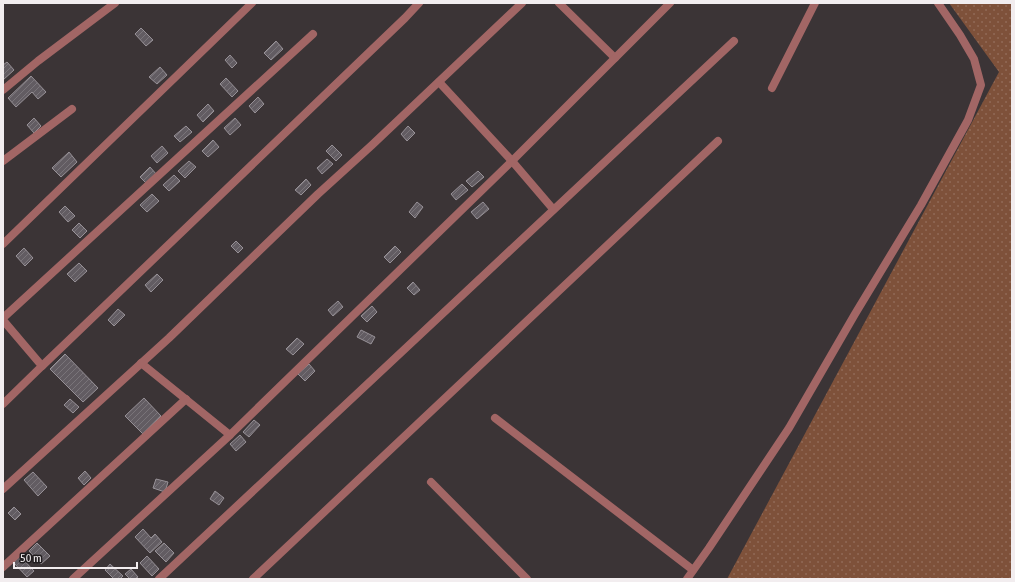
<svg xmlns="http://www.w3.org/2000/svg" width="1015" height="582" font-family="'Asap Condensed',sans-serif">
<defs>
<pattern id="park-dots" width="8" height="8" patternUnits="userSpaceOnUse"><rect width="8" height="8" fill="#7e513a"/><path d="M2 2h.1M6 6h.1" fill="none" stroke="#916a57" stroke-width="1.8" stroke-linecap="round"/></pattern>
<pattern id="building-hatch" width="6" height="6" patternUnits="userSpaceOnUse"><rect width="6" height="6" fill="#625c62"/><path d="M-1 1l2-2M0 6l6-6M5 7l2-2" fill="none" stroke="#797479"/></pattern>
</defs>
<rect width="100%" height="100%" fill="#3b3436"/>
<!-- park -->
<polygon fill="url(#park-dots)" points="949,3 1012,3 1012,579 727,579 999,72"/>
<!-- building -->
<g fill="url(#building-hatch)" stroke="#979197">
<polygon points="141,28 153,40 146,46 135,34"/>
<polygon points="276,41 283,49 271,60 264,53"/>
<polygon points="230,55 237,63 232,68 225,60"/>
<polygon points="7,62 14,70 3,80 3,65"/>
<polygon points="160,67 167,75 157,84 149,77"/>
<polygon points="31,76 46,92 38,99 32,92 16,107 8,98"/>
<polygon points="226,78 238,91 232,97 220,84"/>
<polygon points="258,97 264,104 255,113 249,106"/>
<polygon points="208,104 214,111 203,122 197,115"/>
<polygon points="34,118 41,126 34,133 27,125"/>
<polygon points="235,118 241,125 230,135 224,128"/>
<polygon points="186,126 192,132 180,142 174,136"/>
<polygon points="408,126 415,133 407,141 401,134"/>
<polygon points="213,140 219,147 208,157 202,151"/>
<polygon points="332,145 342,155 336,161 326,151"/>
<polygon points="162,146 168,153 157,163 151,156"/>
<polygon points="69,152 77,162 61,177 52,168"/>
<polygon points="327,159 333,164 322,174 317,168"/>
<polygon points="189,161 196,167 185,178 178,171"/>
<polygon points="150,167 157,175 147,184 140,177"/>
<polygon points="478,171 484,177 472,187 466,181"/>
<polygon points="174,175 180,181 169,191 163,185"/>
<polygon points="306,179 311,185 301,195 295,190"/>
<polygon points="462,184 468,190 456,200 451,194"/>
<polygon points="152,194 159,201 147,212 140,205"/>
<polygon points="417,202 423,207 415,218 409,212"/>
<polygon points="483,202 489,209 477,219 471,212"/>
<polygon points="65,206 75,216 68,222 59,212"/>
<polygon points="79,223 87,231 80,238 72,230"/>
<polygon points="236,241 243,248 238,253 231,246"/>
<polygon points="395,246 401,252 390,263 384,257"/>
<polygon points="24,248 33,258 25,266 16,256"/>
<polygon points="79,263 87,271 75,282 67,274"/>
<polygon points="157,274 163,280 151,292 145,285"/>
<polygon points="413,282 420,290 414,295 407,288"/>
<polygon points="338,301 343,307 333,316 328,310"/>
<polygon points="372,306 377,312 367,322 361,316"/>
<polygon points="118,309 125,315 114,326 108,320"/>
<polygon points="361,330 375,337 371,344 357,337"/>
<polygon points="297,338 304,344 293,355 286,349"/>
<polygon points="65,354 98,388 83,402 50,369"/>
<polygon points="309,364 315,371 305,381 298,374"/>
<polygon points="144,398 161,416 143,434 125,416"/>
<polygon points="70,399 79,407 73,413 64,405"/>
<polygon points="254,420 260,425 249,437 243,432"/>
<polygon points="240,435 246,442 236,451 230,444"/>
<polygon points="85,471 91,478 84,485 78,478"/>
<polygon points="33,472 47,487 38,496 24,480"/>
<polygon points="156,479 168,482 165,492 153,488"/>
<polygon points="215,491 224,498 219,505 210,499"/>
<polygon points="14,507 21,514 15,520 8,513"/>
<polygon points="143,529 151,538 155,534 162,542 150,553 135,537"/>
<polygon points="37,543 50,556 41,564 29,551"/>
<polygon points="164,543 174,553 166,562 155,551"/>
<polygon points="20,556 34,571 27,577 13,562"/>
<polygon points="147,556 159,569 152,576 140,563"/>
<polygon points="110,564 123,576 120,579 114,579 105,570"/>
<polygon points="131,569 138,577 135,579 130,579 125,574"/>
</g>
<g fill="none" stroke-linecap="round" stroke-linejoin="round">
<!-- minor -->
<g stroke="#a26665" stroke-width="8">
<polyline points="559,3 615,58"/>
<polyline points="439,82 512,161 553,209"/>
<polyline points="772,88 815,3"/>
<polyline points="3,90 38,61 115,3"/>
<polyline points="3,161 72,109"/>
<polyline points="3,244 252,3"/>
<polyline points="3,318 313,34"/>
<polyline points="3,320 42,366 3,404"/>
<polyline points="141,363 230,435"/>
<polyline points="42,366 405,18 419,3"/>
<polyline points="495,418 693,570"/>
<polyline points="431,482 527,579"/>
<polyline points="3,489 169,338 318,194 372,145 522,3"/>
<polyline points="3,567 186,399"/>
<polyline points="73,579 230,435 512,161 670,3"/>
<polyline points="159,579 734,41"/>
<polyline points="253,579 718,141"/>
<polyline points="687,579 709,548 789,428 855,314 921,205 968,120 981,85 974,59 960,35 938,3"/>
</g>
</g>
<!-- border -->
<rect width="1015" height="582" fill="none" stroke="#f2edef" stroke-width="8"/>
<!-- scale -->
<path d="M14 562v6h123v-6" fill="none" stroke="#f2edef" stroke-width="2"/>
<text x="20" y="562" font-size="12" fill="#f2edef" stroke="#201c1e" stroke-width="3" paint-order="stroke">50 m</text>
</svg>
